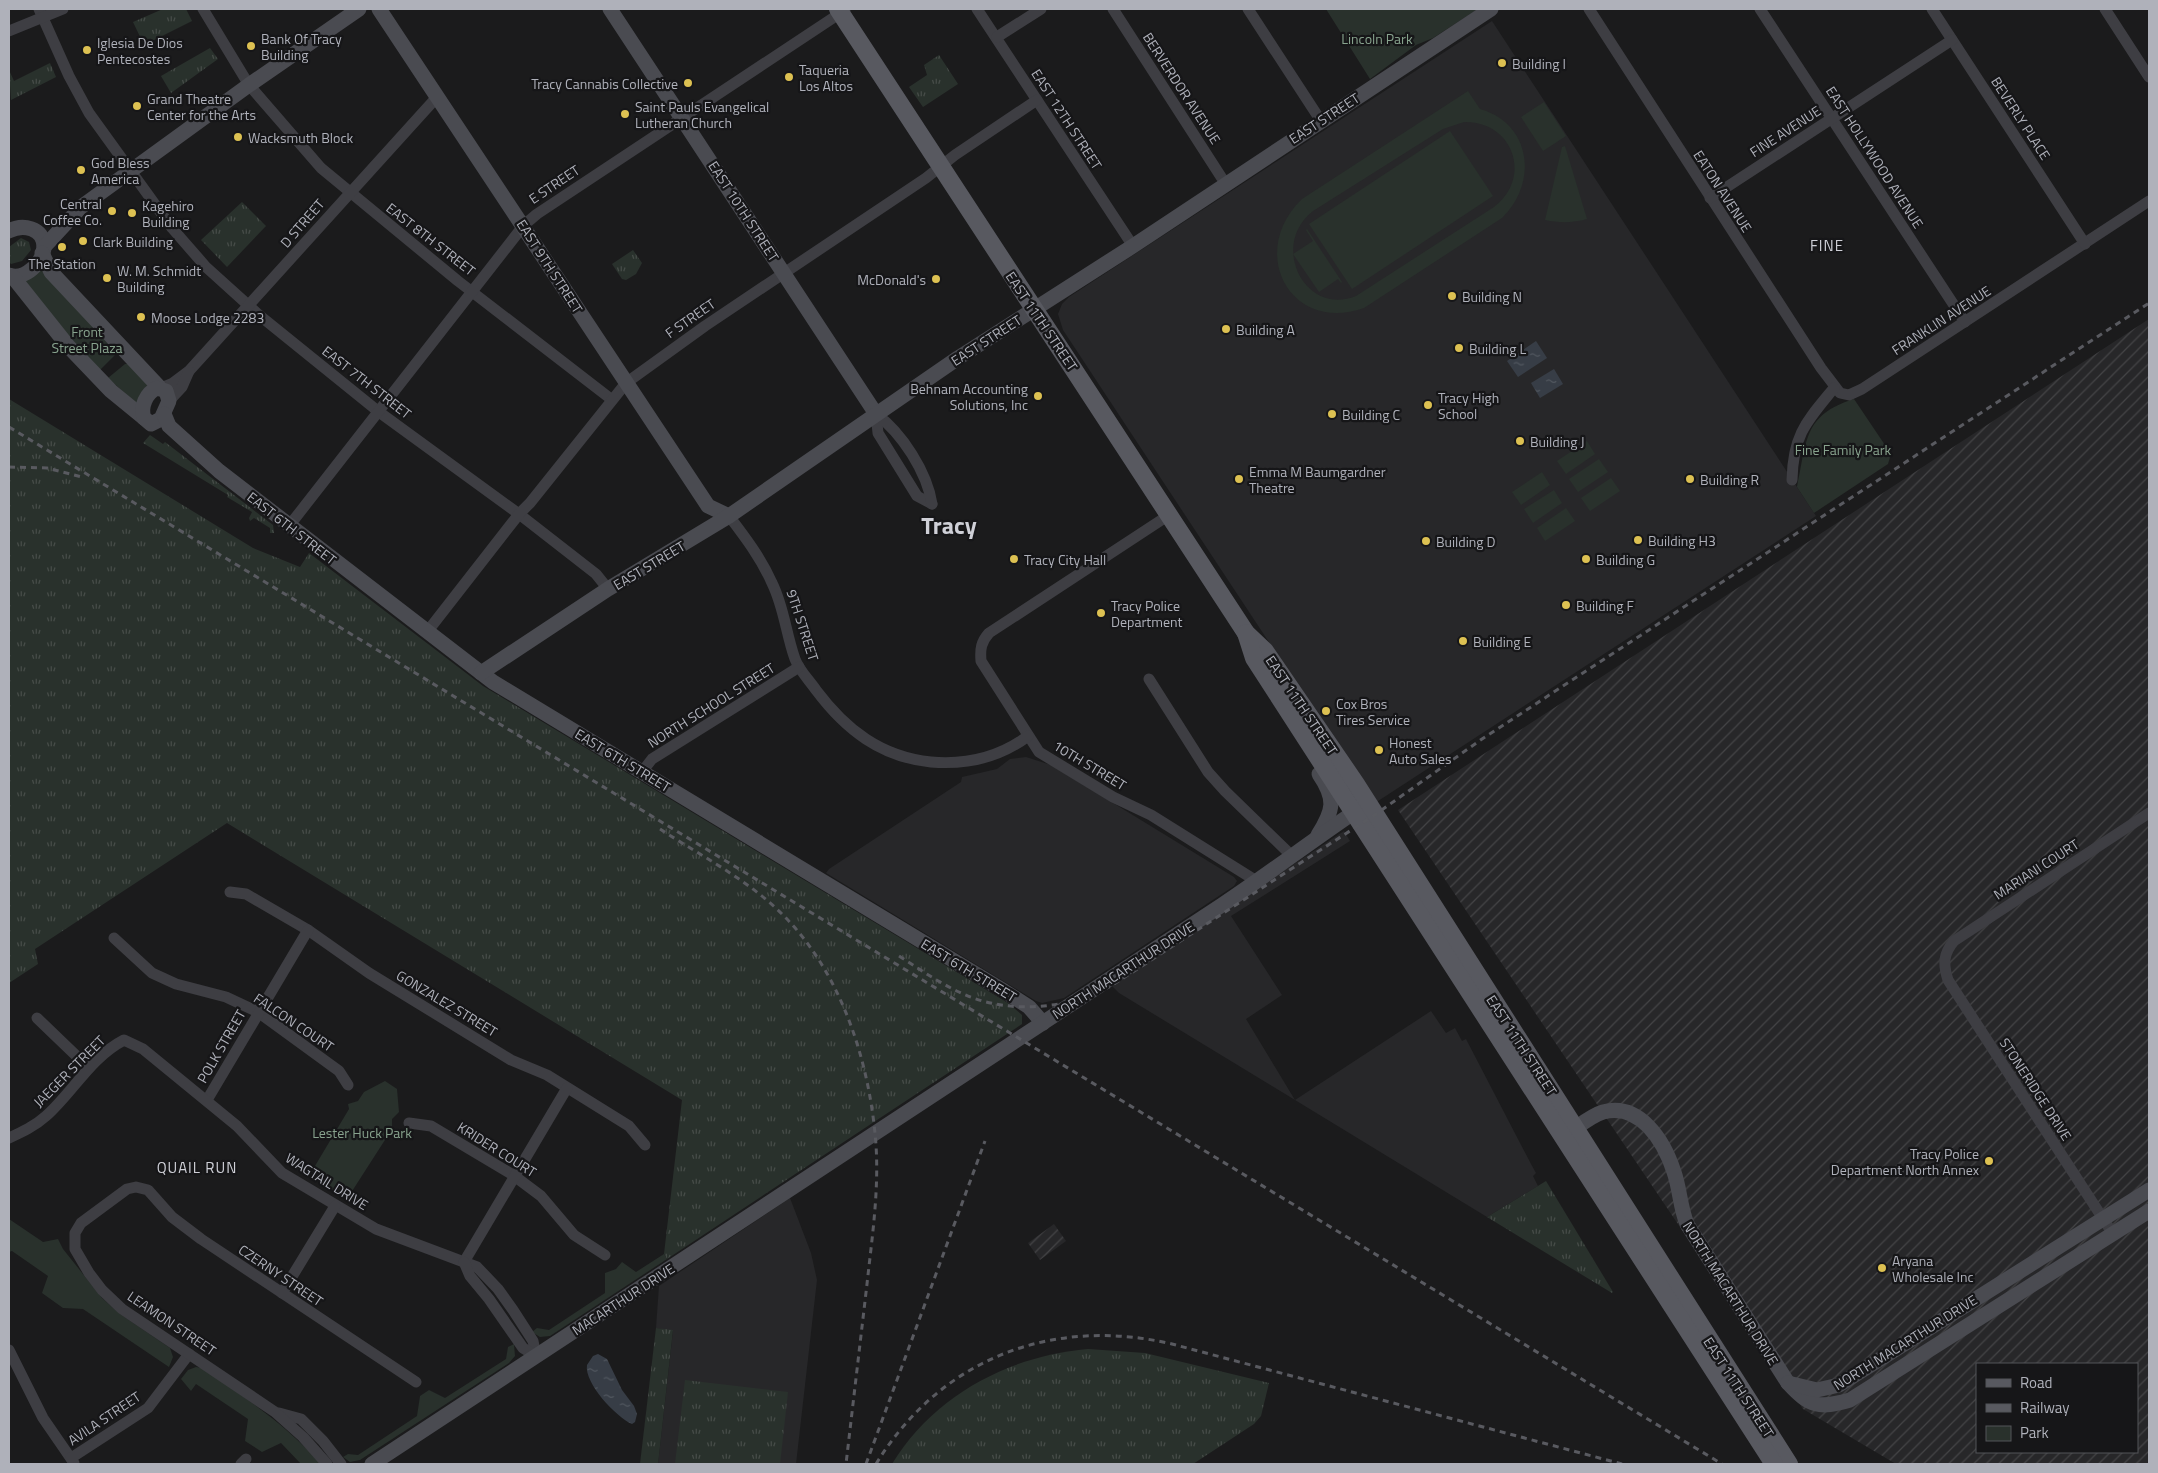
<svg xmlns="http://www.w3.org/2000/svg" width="2158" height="1473" font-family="'Titillium Web',sans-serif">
<defs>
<pattern id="industrial-furrows" width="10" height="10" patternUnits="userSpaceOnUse" patternTransform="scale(1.25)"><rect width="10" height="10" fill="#272729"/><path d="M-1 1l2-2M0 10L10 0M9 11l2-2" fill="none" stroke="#444446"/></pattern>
<pattern id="grass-tufts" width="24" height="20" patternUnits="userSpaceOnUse" patternTransform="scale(1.25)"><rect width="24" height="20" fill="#29312c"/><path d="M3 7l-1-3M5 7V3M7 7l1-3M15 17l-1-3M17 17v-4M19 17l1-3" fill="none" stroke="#464c48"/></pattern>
<pattern id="water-ripples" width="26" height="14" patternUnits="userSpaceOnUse" patternTransform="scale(1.25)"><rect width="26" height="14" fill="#373d46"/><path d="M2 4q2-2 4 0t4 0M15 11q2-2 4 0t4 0" fill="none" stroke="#51575f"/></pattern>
</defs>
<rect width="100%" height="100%" fill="#1b1b1c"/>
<!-- built -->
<g fill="#272729">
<polygon points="1492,21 1816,516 1375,803 1063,330 1058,314 1062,304 1069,297"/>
<polygon points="1026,757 1051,765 1234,877 1237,881 1234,886 1064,998 1042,1003 1036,1001 826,873 829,869 961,782 962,777 997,769 1010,759"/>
<polygon points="1344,831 1350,841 1231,916 1282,995 1246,1019 1295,1100 1431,1011 1446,1033 1455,1028 1462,1041 1466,1039 1531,1164 1536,1173 1533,1176 1538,1186 1487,1217 1295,1100 1119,993 1111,985"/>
<polygon points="790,1198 811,1253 817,1280 796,1464 658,1464 673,1331 656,1328 659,1286"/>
</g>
<!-- industrial -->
<g fill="url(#industrial-furrows)" fill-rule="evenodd">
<path d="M2149,319V1464H1896L1803,1409L1398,810ZM1977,1364H2137V1452H1977Z"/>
<polygon points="1054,1224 1066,1241 1040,1260 1028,1243"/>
</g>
<!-- grass -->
<g fill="url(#grass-tufts)">
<polygon points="163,9 186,9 192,21 144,45 133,22"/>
<polygon points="210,48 218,59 171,93 161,76"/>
<polygon points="939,55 958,84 923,107 909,87 927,75 924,65"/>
<polygon points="50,63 56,77 11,100 9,70 14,81"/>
<polygon points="242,202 266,226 227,267 201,240"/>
<polygon points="21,238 29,242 31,250 22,261 11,264 9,262 9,247"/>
<polygon points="633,250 642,263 636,274 626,280 622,279 612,264"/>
<polygon points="9,399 253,548 300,567 309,553 483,686 1008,1003 1022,1015 1022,1024 667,1259 664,1254 682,1100 227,823 35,949 38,964 9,983"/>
<polygon points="150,435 163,444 165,442 273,525 274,533 270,533 270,528 254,518 250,521 249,518 252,512 227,497 228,495 143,443"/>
<polygon points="1546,1181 1613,1292 1612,1293 1487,1217"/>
<polygon points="656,1328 673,1330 658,1464 640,1464"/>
<path d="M1088,1349L1145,1353L1269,1383L1261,1416L1254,1424L1193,1464H892C934,1395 1009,1356 1088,1349Z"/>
<polygon points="685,1380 788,1392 780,1464 675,1464"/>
</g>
<!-- park -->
<g fill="#29312c" fill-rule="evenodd">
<polygon points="1326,9 1478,9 1433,38 1416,45 1370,79"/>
<path d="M1468,91L1480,109C1532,124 1538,183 1502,218L1364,308C1290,334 1247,252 1302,199ZM1464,122C1513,121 1533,177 1494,207L1356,296C1305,317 1269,245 1313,211L1443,129Z"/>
<polygon points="1544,102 1566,136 1543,151 1521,117"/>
<polygon points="1450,131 1493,196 1352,289 1309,224"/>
<path d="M1565,146L1587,219C1573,223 1559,223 1545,220L1562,147Z"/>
<polygon points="1307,229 1342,282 1341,283 1338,279 1319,292 1293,254 1313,241 1306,230"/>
<polygon points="41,267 117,353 100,370 97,371 25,281"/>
<polygon points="125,364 130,364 149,380 140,407 108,378"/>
<path d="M1854,399L1891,454L1888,464L1814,513L1797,487C1807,441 1803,415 1854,399Z"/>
<polygon points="1587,441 1595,454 1566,474 1557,461"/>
<polygon points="1599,459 1608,472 1578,492 1569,479"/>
<polygon points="1542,472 1550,485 1521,505 1512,492"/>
<polygon points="1611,478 1620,491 1590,511 1581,498"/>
<polygon points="1554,490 1562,503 1533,523 1524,509"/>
<polygon points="1566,508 1575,521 1545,541 1537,528"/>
<polygon points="385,1081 397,1089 399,1112 392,1119 392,1129 347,1199 309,1176 349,1109 348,1104 358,1101 364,1092"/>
<polygon points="9,1219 43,1242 58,1239 63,1249 102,1298 120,1314 170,1348 173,1357 169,1367 83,1309 63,1308 42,1293 48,1276 12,1251 9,1252"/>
<polygon points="664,1254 667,1259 550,1336 540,1337 532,1332 537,1328 549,1330 605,1293 605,1273 616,1269 622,1262 636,1272"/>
<polygon points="514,1344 515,1356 509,1363 360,1460 350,1462 343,1457 348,1454 358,1455 417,1416 420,1396 429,1390 445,1398 506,1359 508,1347"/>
<path d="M196,1367L202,1368C244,1397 287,1425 321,1464H301L281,1443L262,1452L245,1441L248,1419L196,1384L191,1391L181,1379L188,1370Z"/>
</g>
<!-- water -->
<g fill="url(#water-ripples)">
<polygon points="1536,341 1547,358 1518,377 1507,361"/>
<polygon points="1554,369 1563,384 1540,398 1531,383"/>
<path d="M598,1354L607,1359L622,1390L634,1406L637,1414L635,1422L632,1424C616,1417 584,1383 587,1365L593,1356Z"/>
</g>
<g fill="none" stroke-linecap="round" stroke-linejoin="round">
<!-- street -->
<g stroke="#3e3e43" stroke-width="11">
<polyline points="39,9 69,76 89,113 172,228 206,267 259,315 379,412 519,514 596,574 608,589"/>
<polyline points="203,9 249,85 321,168 458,281 611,399"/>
<polyline points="977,9 1133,246"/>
<polyline points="1113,9 1225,183"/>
<polyline points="1248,9 1321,121"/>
<polyline points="1589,9 1821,368 1840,393 1849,395 1862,389 2149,201"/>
<polyline points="1760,9 1965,322"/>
<polyline points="1932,9 2085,244"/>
<polyline points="2105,9 2149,77"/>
<polyline points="9,31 63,9"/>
<polyline points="997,37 1041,9"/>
<polyline points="1710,198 1952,40"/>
<polyline points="161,388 173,383 189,371 437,97"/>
<polyline points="169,401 182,387 189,371"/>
<polyline points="876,414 878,433 917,496 932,504"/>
<path d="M876,414C902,433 927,472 932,504"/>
<path d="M1792,480C1793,434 1807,421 1834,388"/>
<path d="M1169,515L989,633C981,642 980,649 981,661L1039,752L1113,797L1151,815L1258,882"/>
<path d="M729,516C745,537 761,558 772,583C784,607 786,634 795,659C799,670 809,680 816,690C846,730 881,757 931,762C967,765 999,758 1028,736"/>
<polyline points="289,526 524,225 537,214 845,10"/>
<polyline points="427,632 519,514 530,503 626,383 705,326 926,178 955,155 1037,100"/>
<polyline points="1149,679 1208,772 1225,791 1292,856"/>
<polyline points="642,772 652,759 799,667"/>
<polyline points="230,892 246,894 308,930 369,973 511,1060 547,1075 629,1126 645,1145"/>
<polyline points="114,938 152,973 176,984 226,997 258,1012 339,1071 348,1085"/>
<polyline points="37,1018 89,1068"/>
<polyline points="207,1100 308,930"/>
<polyline points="409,1123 431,1126 513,1175 541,1196 574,1235 605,1255"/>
<path d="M9,1138C22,1132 35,1126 46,1116C73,1092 91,1057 124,1040L143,1049L237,1126L282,1173L376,1229L477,1267L498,1289L513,1310L533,1341L536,1356"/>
<path d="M2113,1234L1948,980C1943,964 1943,954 1954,941L2149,813"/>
<polyline points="464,1262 567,1088"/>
<polyline points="464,1262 470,1276 489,1299 523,1348 536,1356"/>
<polyline points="282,1293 335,1206"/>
<polyline points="9,1350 43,1418 74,1463"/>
<polyline points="279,1413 301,1419 323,1441 341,1464"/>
<polyline points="71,1458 148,1408 189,1354"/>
<polyline points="241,1464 246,1459"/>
<polyline points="327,1464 303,1437 275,1412 122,1309 102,1290 89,1273 75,1249 75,1233 81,1223 127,1189 136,1187 148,1190 172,1217 201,1239 416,1382"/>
</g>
<!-- secondary -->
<g stroke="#4a4b51" stroke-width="15">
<polyline points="379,9 708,506 729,516"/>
<polyline points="610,9 876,414"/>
<path d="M9,231C22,224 44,227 44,247C44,262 24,281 9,275"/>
<polyline points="44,247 81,207 249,85 359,9"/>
<polyline points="42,253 51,272 159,387"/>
<polyline points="13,277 68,346 111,391 144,418"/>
<path d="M157,388L166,391L169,401L161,419L151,424L144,418C140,407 146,393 157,388Z"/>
<polyline points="164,414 169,426 219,471 493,682 1004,991 1029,1007 1043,1023"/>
<polyline points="481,673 608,589 729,516 958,358 1133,246 1491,9"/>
<path d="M1318,835C1334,810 1336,799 1319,774"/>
<path d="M1567,1134C1578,1127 1590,1116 1603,1112C1640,1102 1664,1141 1674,1172C1680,1189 1680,1207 1687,1224L1788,1383C1810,1407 1819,1409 1850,1400L2149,1211"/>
<polyline points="1788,1383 1817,1390 1839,1385 2149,1190"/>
<path d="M372,1464L1222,905C1270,873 1314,839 1362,807"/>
</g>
<!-- primary -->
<g stroke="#585960" stroke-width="18">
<polyline points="838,9 1246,633 1265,651 1356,784 1789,1464"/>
<polyline points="1246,633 1254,658 1774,1464"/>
</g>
<!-- rail -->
<g stroke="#595a60" stroke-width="3" stroke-dasharray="6 5" stroke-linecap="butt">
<polyline points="9,427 1722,1464"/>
<polyline points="9,467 47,468 82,477"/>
<path d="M660,829C701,856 747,879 783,915C842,974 870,1063 876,1145C879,1191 872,1238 867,1284C860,1344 853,1404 846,1464"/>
<path d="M899,956C919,969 938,982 959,992C1006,1015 1066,1010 1111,986L1376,814L1482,739L2149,303"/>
<polyline points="866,1464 985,1141"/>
<path d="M876,1464C941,1358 1053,1316 1172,1344L1622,1464"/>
</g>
</g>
<!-- markers -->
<g fill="#ddc152" stroke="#161618" stroke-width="2">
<circle cx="251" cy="46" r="5"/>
<circle cx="87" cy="50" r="5"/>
<circle cx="1502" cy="63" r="5"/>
<circle cx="789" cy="77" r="5"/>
<circle cx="688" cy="83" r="5"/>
<circle cx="137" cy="106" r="5"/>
<circle cx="625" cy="114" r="5"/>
<circle cx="238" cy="137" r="5"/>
<circle cx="81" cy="170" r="5"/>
<circle cx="112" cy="211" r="5"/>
<circle cx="132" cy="213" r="5"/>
<circle cx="83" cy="241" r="5"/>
<circle cx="62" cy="247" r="5"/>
<circle cx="107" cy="278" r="5"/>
<circle cx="936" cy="279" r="5"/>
<circle cx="1452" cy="296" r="5"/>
<circle cx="141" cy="317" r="5"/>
<circle cx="1226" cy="329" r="5"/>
<circle cx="1459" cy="348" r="5"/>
<circle cx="1038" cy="396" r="5"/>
<circle cx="1428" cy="405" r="5"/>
<circle cx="1332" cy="414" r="5"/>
<circle cx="1520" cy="441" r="5"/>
<circle cx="1239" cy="479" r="5"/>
<circle cx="1690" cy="479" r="5"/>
<circle cx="1638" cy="540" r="5"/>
<circle cx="1426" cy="541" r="5"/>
<circle cx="1014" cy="559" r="5"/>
<circle cx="1586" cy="559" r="5"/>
<circle cx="1566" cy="605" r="5"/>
<circle cx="1101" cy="613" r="5"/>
<circle cx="1463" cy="641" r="5"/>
<circle cx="1326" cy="711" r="5"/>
<circle cx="1379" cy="750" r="5"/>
<circle cx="1989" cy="1161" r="5"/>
<circle cx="1882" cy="1268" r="5"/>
</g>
<g text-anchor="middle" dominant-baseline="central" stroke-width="4.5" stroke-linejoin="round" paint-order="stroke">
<!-- poi labels -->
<g font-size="14" fill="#afb1ba" stroke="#161618" text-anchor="start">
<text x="261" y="38">Bank Of Tracy<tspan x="261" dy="16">Building</tspan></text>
<text x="97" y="42">Iglesia De Dios<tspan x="97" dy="16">Pentecostes</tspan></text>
<text x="1512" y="63">Building I</text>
<text x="799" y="69">Taqueria<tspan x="799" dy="16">Los Altos</tspan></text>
<text x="678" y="83" text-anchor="end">Tracy Cannabis Collective</text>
<text x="147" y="98">Grand Theatre<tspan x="147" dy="16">Center for the Arts</tspan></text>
<text x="635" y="106">Saint Pauls Evangelical<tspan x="635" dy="16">Lutheran Church</tspan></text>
<text x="248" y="137">Wacksmuth Block</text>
<text x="91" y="162">God Bless<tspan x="91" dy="16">America</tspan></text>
<text x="102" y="203" text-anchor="end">Central<tspan x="102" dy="16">Coffee Co.</tspan></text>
<text x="142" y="205">Kagehiro<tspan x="142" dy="16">Building</tspan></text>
<text x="93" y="241">Clark Building</text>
<text x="62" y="263" text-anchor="middle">The Station</text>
<text x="117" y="270">W. M. Schmidt<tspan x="117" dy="16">Building</tspan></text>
<text x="926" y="279" text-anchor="end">McDonald's</text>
<text x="1462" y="296">Building N</text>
<text x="151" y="317">Moose Lodge 2283</text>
<text x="1236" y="329">Building A</text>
<text x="1469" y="348">Building L</text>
<text x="1028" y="388" text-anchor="end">Behnam Accounting<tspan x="1028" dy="16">Solutions, Inc</tspan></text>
<text x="1438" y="397">Tracy High<tspan x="1438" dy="16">School</tspan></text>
<text x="1342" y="414">Building C</text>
<text x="1530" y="441">Building J</text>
<text x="1249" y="471">Emma M Baumgardner<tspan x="1249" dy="16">Theatre</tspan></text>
<text x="1700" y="479">Building R</text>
<text x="1648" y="540">Building H3</text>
<text x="1436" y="541">Building D</text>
<text x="1024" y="559">Tracy City Hall</text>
<text x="1596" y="559">Building G</text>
<text x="1111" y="605">Tracy Police<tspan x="1111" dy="16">Department</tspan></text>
<text x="1576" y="605">Building F</text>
<text x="1473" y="641">Building E</text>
<text x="1336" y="703">Cox Bros<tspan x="1336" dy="16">Tires Service</tspan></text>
<text x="1389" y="742">Honest<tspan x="1389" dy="16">Auto Sales</tspan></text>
<text x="1979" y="1153" text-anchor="end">Tracy Police<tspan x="1979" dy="16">Department North Annex</tspan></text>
<text x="1892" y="1260">Aryana<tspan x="1892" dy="16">Wholesale Inc</tspan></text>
</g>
<!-- park labels -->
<g font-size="14" fill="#88a38e" stroke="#161618">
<text x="1377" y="38">Lincoln Park</text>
<text x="87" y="331">Front<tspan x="87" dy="16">Street Plaza</tspan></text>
<text x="1843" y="449">Fine Family Park</text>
<text x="362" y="1132">Lester Huck Park</text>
</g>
<!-- street labels -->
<g font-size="14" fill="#afb1ba" stroke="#161618">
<text transform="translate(1182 88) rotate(57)">BERVERDOR AVENUE</text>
<text transform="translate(1324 118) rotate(-33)">EAST STREET</text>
<text transform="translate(2021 118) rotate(57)">BEVERLY PLACE</text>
<text transform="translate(1067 119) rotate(57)">EAST 12TH STREET</text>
<text transform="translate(1785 131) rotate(-33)">FINE AVENUE</text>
<text transform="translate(1875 157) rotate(57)">EAST HOLLYWOOD AVENUE</text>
<text transform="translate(554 184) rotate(-34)">E STREET</text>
<text transform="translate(1723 191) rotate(57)">EATON AVENUE</text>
<text transform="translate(744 211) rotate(57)">EAST 10TH STREET</text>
<text transform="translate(302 223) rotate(-49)">D STREET</text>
<text transform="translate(431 239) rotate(38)">EAST 8TH STREET</text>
<text transform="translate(550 266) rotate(57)">EAST 9TH STREET</text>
<text transform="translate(690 318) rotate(-35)">F STREET</text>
<text transform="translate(1941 320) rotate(-33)">FRANKLIN AVENUE</text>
<text transform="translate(1042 321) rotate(56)">EAST 11TH STREET</text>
<text transform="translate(986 340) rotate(-33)">EAST STREET</text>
<text transform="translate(367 382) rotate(38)">EAST 7TH STREET</text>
<text transform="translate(292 528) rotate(38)">EAST 6TH STREET</text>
<text transform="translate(649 565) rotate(-31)">EAST STREET</text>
<text transform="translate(803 625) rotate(72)">9TH STREET</text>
<text transform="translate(711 705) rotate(-32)">NORTH SCHOOL STREET</text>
<text transform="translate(1302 705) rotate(56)">EAST 11TH STREET</text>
<text transform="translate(623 760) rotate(31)">EAST 6TH STREET</text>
<text transform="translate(1090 765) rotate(31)">10TH STREET</text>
<text transform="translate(2036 869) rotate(-33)">MARIANI COURT</text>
<text transform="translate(969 970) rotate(31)">EAST 6TH STREET</text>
<text transform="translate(1123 970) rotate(-33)">NORTH MACARTHUR DRIVE</text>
<text transform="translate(447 1003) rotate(31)">GONZALEZ STREET</text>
<text transform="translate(294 1022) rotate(34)">FALCON COURT</text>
<text transform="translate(1522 1045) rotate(57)">EAST 11TH STREET</text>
<text transform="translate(221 1046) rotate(-60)">POLK STREET</text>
<text transform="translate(69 1071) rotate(-45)">JAEGER STREET</text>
<text transform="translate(2036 1089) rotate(57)">STONERIDGE DRIVE</text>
<text transform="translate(497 1149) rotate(32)">KRIDER COURT</text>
<text transform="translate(327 1181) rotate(32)">WAGTAIL DRIVE</text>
<text transform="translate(281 1275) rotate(34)">CZERNY STREET</text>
<text transform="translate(1731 1293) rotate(58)">NORTH MACARTHUR DRIVE</text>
<text transform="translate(623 1299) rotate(-33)">MACARTHUR DRIVE</text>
<text transform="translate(172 1323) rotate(34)">LEAMON STREET</text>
<text transform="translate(1905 1342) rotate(-32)">NORTH MACARTHUR DRIVE</text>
<text transform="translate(1739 1387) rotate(57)">EAST 11TH STREET</text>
<text transform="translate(104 1418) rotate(-34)">AVILA STREET</text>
</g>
<!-- neighbourhood labels -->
<g font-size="15" letter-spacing="1" fill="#cfd0d7" stroke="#161618">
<text x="1827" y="245">FINE</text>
<text x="197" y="1167">QUAIL RUN</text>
</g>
<!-- town labels -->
<g font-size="24" font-weight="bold" fill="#cfd0d7" stroke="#161618">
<text x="949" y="525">Tracy</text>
</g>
</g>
<!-- border -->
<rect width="2158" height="1473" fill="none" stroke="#afb1ba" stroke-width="20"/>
<!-- legend -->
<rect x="1976" y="1363" width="162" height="90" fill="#161618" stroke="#535459"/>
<rect x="1986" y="1379" width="25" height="8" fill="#585960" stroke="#535459"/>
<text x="2020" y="1388" font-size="15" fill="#afb1ba">Road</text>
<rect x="1986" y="1404" width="25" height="8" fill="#595a60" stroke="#535459"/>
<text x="2020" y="1413" font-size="15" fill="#afb1ba">Railway</text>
<rect x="1986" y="1426" width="25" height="15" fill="#29312c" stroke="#535459"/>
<text x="2020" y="1438" font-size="15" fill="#afb1ba">Park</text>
</svg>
